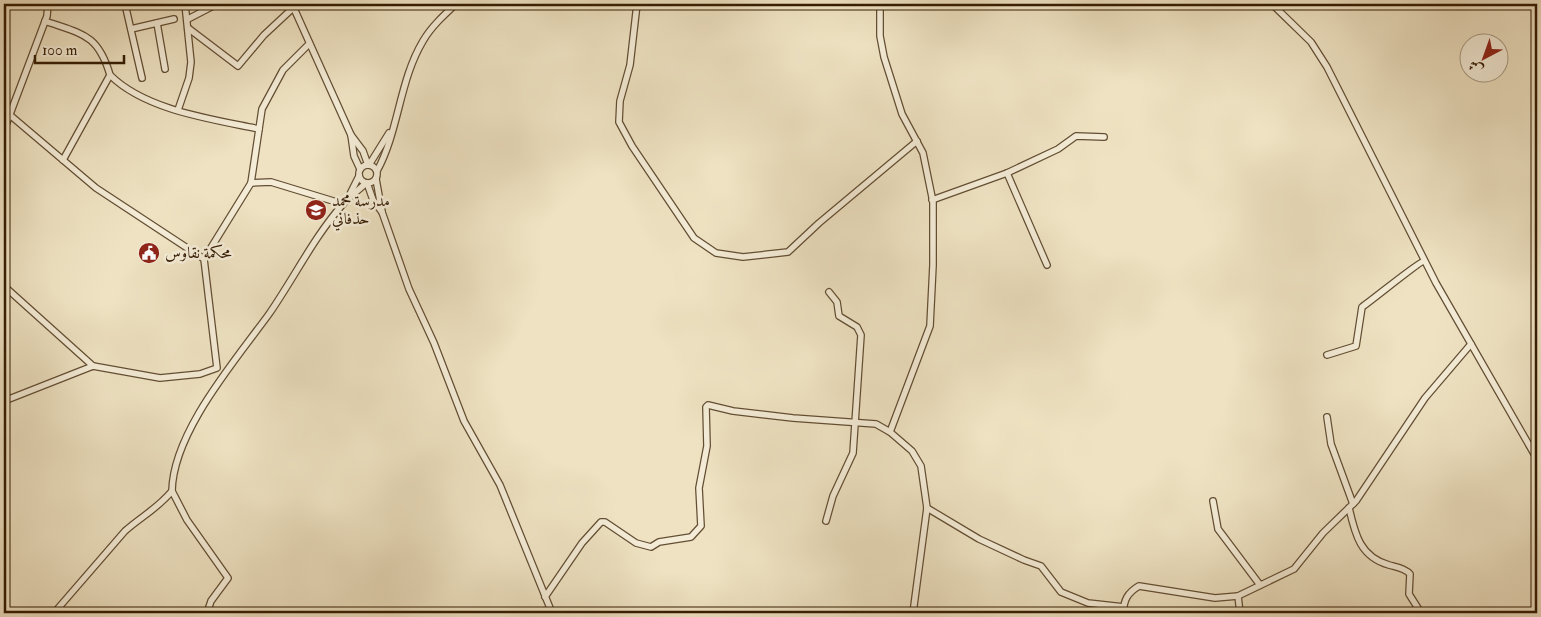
<svg xmlns="http://www.w3.org/2000/svg" width="1541" height="617" font-family="'IM FELL Double Pica',Amiri,serif">
<rect width="100%" height="100%" fill="#eee2c2"/>
<filter id="stains"><feTurbulence type="fractalNoise" baseFrequency=".004" numOctaves="4"/><feColorMatrix values="0 0 0 0 .2 0 0 0 0 .09 0 0 0 0 .02 0 0 0 .5 -.17"/></filter>
<radialGradient id="worn" r=".72"><stop offset=".6" stop-color="#630" stop-opacity="0"/><stop offset="1" stop-color="#630" stop-opacity=".3"/></radialGradient>
<g fill="none" stroke-linecap="round" stroke-linejoin="round">
<!-- minor casing -->
<g stroke="#634e33" stroke-width="8">
<g id="minor">
<polyline points="125,4 142,78"/>
<polyline points="292,4 351,135 363,151 368,165"/>
<polyline points="637,4 630,65 620,101 619,122 632,146 694,238 716,253 743,257 788,252 819,223 917,141"/>
<polyline points="880,4 880,36 884,57 902,114 923,153 933,202 933,265 930,326 890,432"/>
<polyline points="1272,4 1311,42 1327,67 1436,283 1537,459"/>
<polyline points="188,19 217,4"/>
<path d="M45,21C82,34 98,34 110,75L63,160"/>
<polyline points="157,23 165,69"/>
<polyline points="188,28 238,66 264,35 293,8"/>
<polyline points="131,29 174,19"/>
<path d="M110,75C145,110 211,119 259,129"/>
<polyline points="4,110 96,188 204,259 217,368 200,374 160,378 93,366 4,401"/>
<polyline points="178,110 189,78 191,62 185,4"/>
<polyline points="4,130 47,16 48,4"/>
<polyline points="351,135 354,156 360,169"/>
<circle cx="368" cy="174" r="9"/>
<polyline points="369,165 389,133"/>
<path d="M377,171C399,131 399,81 423,41C431,27 444,15 456,4"/>
<polyline points="1007,173 1047,265"/>
<polyline points="376,179 382,212"/>
<polyline points="251,183 262,109 283,70 309,44"/>
<polyline points="367,183 373,200 382,212 409,289 434,343 464,421 500,485 552,613"/>
<polyline points="348,198 359,176"/>
<polyline points="932,200 1007,173 1058,149 1076,136 1104,137"/>
<polyline points="204,259 251,183 271,182 343,204"/>
<polyline points="4,286 93,366"/>
<path d="M1327,355L1356,346L1362,307C1371,301 1420,261 1424,261"/>
<polyline points="1327,417 1331,444 1353,504"/>
<polyline points="172,491 187,520 228,578 211,601 207,613"/>
<polyline points="1213,501 1218,529 1260,585"/>
<polyline points="927,508 979,539 1024,560 1041,566 1061,592 1088,603 1124,607"/>
<path d="M1349,508C1355,534 1360,557 1389,565C1396,567 1405,568 1410,574L1409,594L1421,613"/>
<polyline points="826,521 833,496 853,453 861,335 857,327 839,316 837,302 829,292"/>
<polyline points="4,578 6,584 4,613"/>
<polyline points="1238,596 1240,613"/>
<polyline points="545,597 582,543 601,522 605,522 636,543 651,547 659,542 691,537 701,526 699,488 707,446 706,407 708,405 733,411 793,418 876,424 890,432 912,451 921,466 927,508 913,613"/>
<path d="M54,613L125,531C142,516 157,509 172,491C173,432 235,361 269,314C294,278 314,237 343,204C350,196 359,190 366,183"/>
<path d="M1123,613C1124,600 1127,593 1139,586L1215,598L1238,596L1294,569L1323,533L1356,501L1425,398L1471,344"/>
</g>
</g>
<!-- minor -->
<use href="#minor" stroke="#f4ecd7" stroke-width="5.5"/>
</g>
<!-- icons -->
<defs>
<g id="school-disc" transform="scale(1.125)"><circle r="9.5" fill="#8f2418" stroke="#f4ecd7"/><path d="M0-5L7-2L0 1L-7-2ZM-4 1L0 2.5L4 1V4Q0 6-4 4Z" fill="#fff"/></g>
<g id="civic-disc" transform="scale(1.125)"><circle r="9.5" fill="#8f2418" stroke="#f4ecd7"/><path d="M-.6-6.5H3V-4.5H.6V-3L4-1V1h2V6H-6V1h2V-1L-.6-3ZM-1.2 2.5V6h2.4V2.5Z" fill="#fff"/></g>
</defs>
<g fill-rule="evenodd">
<use href="#school-disc" x="316" y="210"/>
<use href="#civic-disc" x="149" y="253"/>
</g>
<g text-anchor="middle" dominant-baseline="central" stroke-width="5" stroke-linejoin="round" paint-order="stroke">
<!-- poi labels -->
<g font-size="16" fill="#351c03" stroke="#f4ecd7" text-anchor="start">
<text x="332" y="201">مدرسة محمد<tspan x="332" dy="18">حذفاني</tspan></text>
<text x="165" y="253">محكمة نقاوس</text>
</g>
</g>
<!-- margin -->
<rect width="1541" height="617" fill="none" stroke="#eee2c2" stroke-width="20"/>
<rect x="5" y="5" width="1531" height="607" fill="none" stroke="#351c03" stroke-width="2.5"/>
<rect x="10" y="10" width="1521" height="597" fill="none" stroke="#351c03"/>
<!-- north arrow -->
<g transform="translate(1484 58) rotate(221)"><circle r="24" fill="#f4ecd7" stroke="#a89982"/>
<path d="M0-4L9 19L0 12L-9 19Z" fill="#8f2418"/>
<text y="-8" font-size="14" font-weight="bold" text-anchor="middle" fill="#351c03">ش</text>
</g>
<!-- scale -->
<path d="M35 55v8h89v-8" fill="none" stroke="#351c03" stroke-width="2.5"/>
<text x="42" y="55" font-size="15" fill="#351c03" stroke="#f4ecd7" stroke-width="4" paint-order="stroke">100 m</text>
<rect width="100%" height="100%" filter="url(#stains)"/>
<rect width="100%" height="100%" fill="url(#worn)"/>
</svg>
